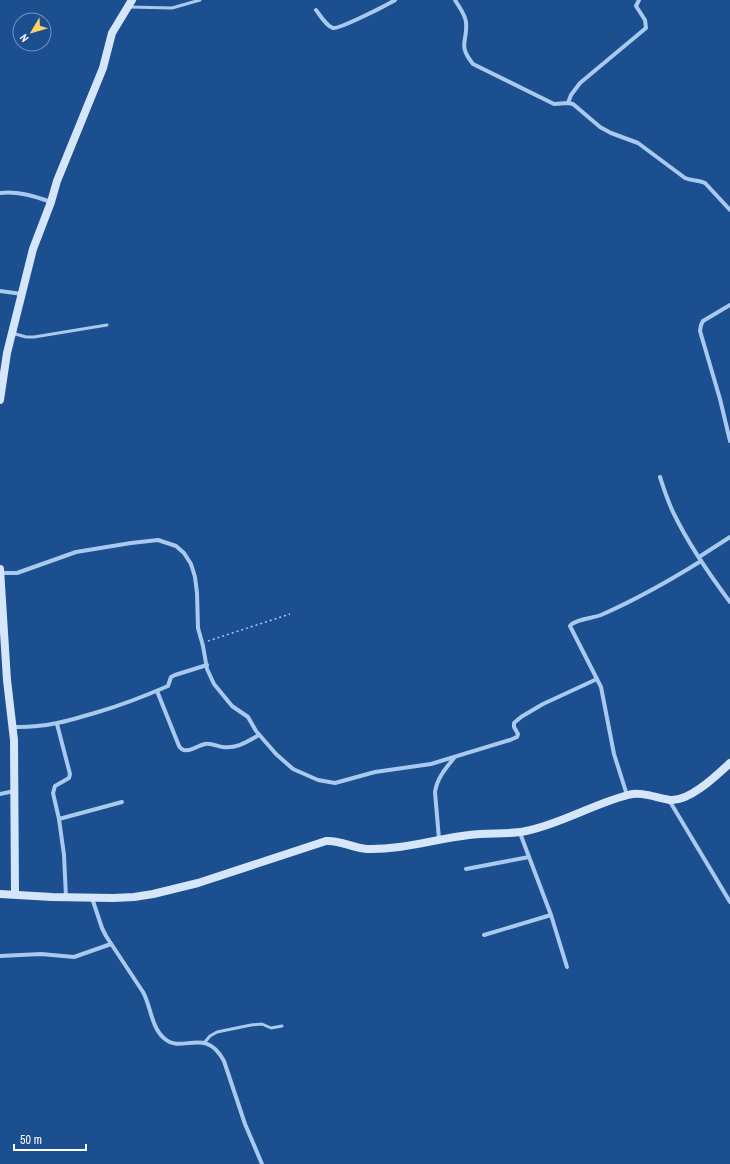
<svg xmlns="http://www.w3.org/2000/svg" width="730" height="1164" font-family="'Archivo Narrow',sans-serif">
<rect width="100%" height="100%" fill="#1b4f8f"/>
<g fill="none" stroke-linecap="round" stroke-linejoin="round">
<!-- path -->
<polyline stroke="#a9c9ee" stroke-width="1.5" stroke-dasharray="2 3" stroke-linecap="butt" points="208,641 290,614"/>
<!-- lane -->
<g stroke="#a9c9ee" stroke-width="3">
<polyline points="129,7 172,8 200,0"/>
<polyline points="12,333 26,337 34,337 107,325"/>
<polyline points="204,1043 210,1036 217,1032 251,1025 262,1024 271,1028 282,1026"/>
</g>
<!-- street -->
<g stroke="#a9c9ee" stroke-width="4">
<path d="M455,0C459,7 465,14 466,22C468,42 457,44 473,64L554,104L568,103L573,104L600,127L611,133L638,143L685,178C692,181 699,180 705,183L730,210"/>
<path d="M316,10C320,15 326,26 333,28C340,29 387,5 395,0"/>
<polyline points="568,103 571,95 580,83 646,28 645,20 636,6 639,0"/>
<path d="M0,193C18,191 34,196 51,202"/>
<polyline points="0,291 22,294"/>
<polyline points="730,305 703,321 701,325 700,331 720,399 730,441"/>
<path d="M660,477C664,489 668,502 674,514C689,545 709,574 730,602"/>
<polyline points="699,557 730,537"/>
<polyline points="0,573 17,573 76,552 131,543 158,540 176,546 184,553 191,564 195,577 197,593 198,628 203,646 207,669 214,684 232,706 248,717 256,731 276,754 293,769 318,780 335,783 375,772 431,764 510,740 517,737 518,734 514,727 514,723 521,717 543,704 597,679"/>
<path d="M157,691L179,746C185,756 196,746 205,744C211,743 217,746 223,747C237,749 248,741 259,735"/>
<polyline points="57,724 70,774 69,778 55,786 53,793 59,819 64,855 66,897"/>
<path d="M13,727C45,728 68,721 98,712C122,705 145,696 168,686L171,677L175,675L207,665"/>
<polyline points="0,794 14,791"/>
<path d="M627,795L614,754L601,687L570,626C573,620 593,618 601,615C635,600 669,581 701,561"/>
<polyline points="669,800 730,902"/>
<polyline points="59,819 122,802"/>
<polyline points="520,833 551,915 567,967"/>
<path d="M439,839L435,792C437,778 446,768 454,758"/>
<polyline points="466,869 529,857"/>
<path d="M92,898L102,928L106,936L143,992C151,1006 151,1028 165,1039C183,1054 205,1026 224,1061L245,1124L262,1164"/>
<polyline points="484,935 551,915"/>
<polyline points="0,956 41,954 74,957 111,944"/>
</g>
<!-- secondary -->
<g stroke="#d6e6fa" stroke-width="8">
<polyline points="0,400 7,353 33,249 51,202 57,181 103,68 112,33 132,0"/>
<polyline points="0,569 7,680 14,740 15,894"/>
<path d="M0,894L52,897L113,898L134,897L153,894L198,883L326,841C341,840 352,848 367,849C401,850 435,839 469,835C488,832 507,835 526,831C561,824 593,804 628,795C642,791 656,798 670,800C689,802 716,776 730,763"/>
</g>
</g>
<!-- north arrow -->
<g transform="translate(32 32) rotate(232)"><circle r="19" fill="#1b4f8f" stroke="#7695bc"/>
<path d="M0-3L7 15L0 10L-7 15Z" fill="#ffd166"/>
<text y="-6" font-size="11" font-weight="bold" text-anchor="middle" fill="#ffffff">N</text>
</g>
<!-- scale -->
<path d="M14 1144v6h72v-6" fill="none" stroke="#ffffff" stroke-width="2"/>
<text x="20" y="1144" font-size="12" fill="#ffffff" stroke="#1b4f8f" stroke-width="3" paint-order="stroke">50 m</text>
</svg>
